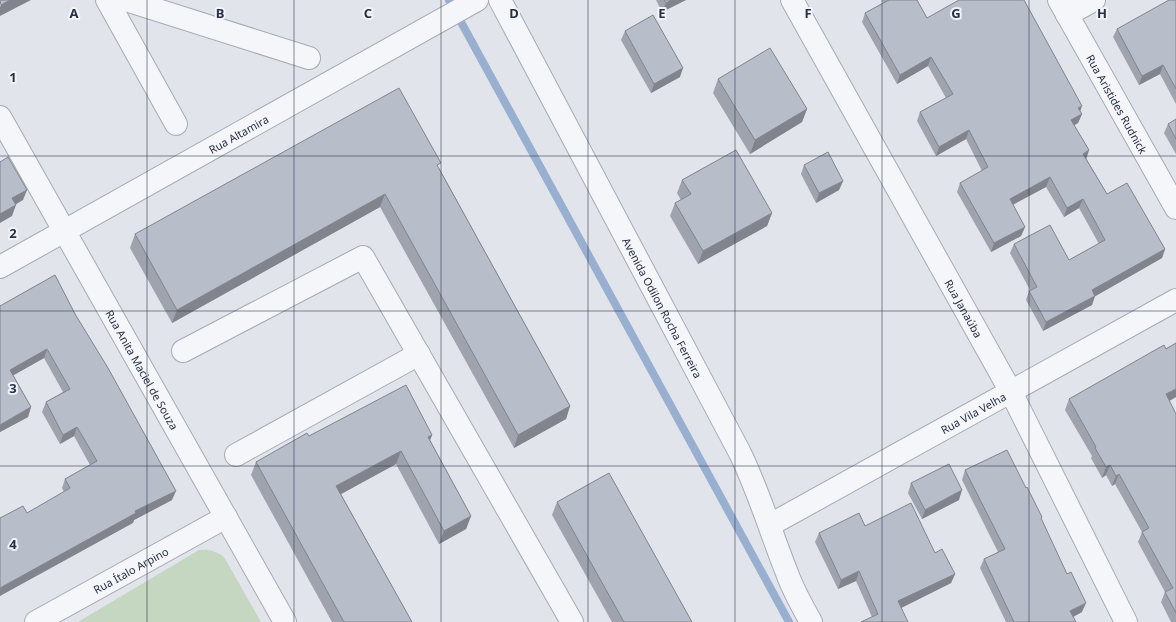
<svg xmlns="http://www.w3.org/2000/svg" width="1176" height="622" font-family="'Noto Sans',sans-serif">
<rect width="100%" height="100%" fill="#e1e4eb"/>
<!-- park -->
<path fill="#c5d6c1" d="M199,550C209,549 216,551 224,557L261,622H78Z"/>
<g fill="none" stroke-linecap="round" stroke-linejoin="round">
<!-- stream -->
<polyline stroke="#98afcf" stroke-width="8" points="449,0 789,622"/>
<!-- street casing -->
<g stroke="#a5aab6" stroke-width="24">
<g id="street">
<polyline points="107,0 176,124"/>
<polyline points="126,0 309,58"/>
<path id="s1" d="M500,0L740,453C759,492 771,533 787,573C793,590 802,606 811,622"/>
<path id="s2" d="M792,0L1011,392L1126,622"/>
<path id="s3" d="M1059,0L1176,208"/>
<polyline points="1067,15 1094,0"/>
<path id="s4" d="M0,117L285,622"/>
<path id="s5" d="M0,267L477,0"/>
<polyline points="183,351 363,257 572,622"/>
<polyline points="236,455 419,354"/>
<path id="s6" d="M770,525L1176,300"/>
<path id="s7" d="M36,622L226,517"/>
</g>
</g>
<!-- street -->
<use href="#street" stroke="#f4f6f9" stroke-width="22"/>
</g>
<!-- wall -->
<g fill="#9ea3ae">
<polygon points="656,0 686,0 662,12"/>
<polygon points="882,0 917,0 927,18 1080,111 1082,114 1078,123 1074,125 1089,150 1086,158 1107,194 1165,249 1162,258 1095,296 1092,305 1043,331 1026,300 1029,291 1030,290 1010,253 1014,244 1069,260 1099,244 1079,208 1064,217 1046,187 1013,205 1025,227 1021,236 991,252 957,192 960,183 982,171 966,139 936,156 917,121 920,112 946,98 928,66 897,84 862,22 865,13 883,3"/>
<polygon points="1176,0 1176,104 1160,74 1139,85 1113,37 1117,29"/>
<polygon points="625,31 680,77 651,93 621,40"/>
<polygon points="718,79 807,109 802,122 750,154 713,93"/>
<polygon points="1176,119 1176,154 1164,133 1168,124"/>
<polygon points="804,165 843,181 839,190 816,203 801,174"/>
<polygon points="439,168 570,406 566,419 514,448 380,207 172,323 130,248 135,234"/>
<polygon points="682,180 772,213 767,226 698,264 670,216 675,203 681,200 677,193"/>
<polygon points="55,275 172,500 134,520 133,523 27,513 64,492 62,488 65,479 90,465 74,436 60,444 42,412 46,402 63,392 44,358 13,375 31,407 28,417 0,432 0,306"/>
<polygon points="1176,343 1176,397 1169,401 1176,414 1176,622 1171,622 1161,602 1165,592 1138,542 1142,532 1115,484 1112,486 1106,475 1102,478 1091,458 1092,456 1065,410 1069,399"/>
<polygon points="432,435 430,440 471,516 466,529 439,544 396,464 341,494 412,622 332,622 251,475 256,462 309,436"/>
<polygon points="965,470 1026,488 1042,517 1041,520 1082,612 1073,617 1076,622 1006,622 980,568 984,559 998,552 962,480"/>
<polygon points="911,483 959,500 922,519 908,493"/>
<polygon points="557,502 692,622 612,622 552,515"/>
<polygon points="865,526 935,553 955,574 951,583 901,608 872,617 856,581 838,589 815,542 819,533"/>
</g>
<!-- shaded-wall -->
<g fill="#81848d">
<polygon points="10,0 31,0 0,16 0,7 1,5"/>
<polygon points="671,0 686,0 662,12 666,3"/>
<polygon points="931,57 928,66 897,84 900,75"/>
<polygon points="1163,65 1160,74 1139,85 1142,76"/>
<polygon points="683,68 680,77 651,93 654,84"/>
<polygon points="1082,106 1079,115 1082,114 1078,123 1068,129 1071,120 1078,108"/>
<polygon points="807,109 802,122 750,154 755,140"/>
<polygon points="969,130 966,139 936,156 939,147"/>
<polygon points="1089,150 1086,160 1083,154"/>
<polygon points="1050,177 1046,187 1006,208 1010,199"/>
<polygon points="843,181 839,190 816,203 819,193"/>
<polygon points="27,190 23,200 8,209 12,198"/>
<polygon points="385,194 380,207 172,323 177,310"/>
<polygon points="1083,199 1079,208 1064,217 1067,208"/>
<polygon points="16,205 12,216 0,223 0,214"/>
<polygon points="772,213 767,226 698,264 703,251"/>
<polygon points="1025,227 1021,236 991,252 994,243"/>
<polygon points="1165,249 1162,258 1094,297 1095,296 1092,305 1043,331 1046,322 1092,290"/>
<polygon points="47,349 44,358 7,379 10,370"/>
<polygon points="1176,389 1176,397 1162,405 1166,394"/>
<polygon points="570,406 566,419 514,448 518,435"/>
<polygon points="31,407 28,417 0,432 0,425"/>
<polygon points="77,427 74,436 60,444 63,435"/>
<polygon points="432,435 427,448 428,437"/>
<polygon points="401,451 396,464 332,499 336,486"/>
<polygon points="1110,465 1106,475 1102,478 1106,467"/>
<polygon points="1119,474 1115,484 1112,486 1116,476"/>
<polygon points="962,490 959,500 922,519 925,510"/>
<polygon points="176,491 172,500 134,520 133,523 0,596 0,588 135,511"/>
<polygon points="471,516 466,529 439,544 444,531"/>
<polygon points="859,571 856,581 838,589 841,580"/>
<polygon points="955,574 951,583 895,611 898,601"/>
<polygon points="1086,603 1082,612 1067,620 1070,611"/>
</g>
<!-- building -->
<g fill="#b8bdca" stroke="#81848d">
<polygon points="0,0 10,0 1,5"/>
<polygon points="664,0 671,0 666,3"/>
<polygon points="889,0 917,0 927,18 959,0 1024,0 1082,106 1078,108 1082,114 1071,120 1089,150 1083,154 1107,194 1127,183 1165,249 1092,290 1095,296 1046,322 1029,291 1037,287 1014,244 1050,225 1069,260 1105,240 1083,199 1067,208 1050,177 1010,199 1025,227 994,243 960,183 988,167 969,130 939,147 920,112 953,94 931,57 900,75 865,13"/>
<polygon points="1169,0 1176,0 1176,89 1163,65 1142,76 1117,29"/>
<polygon points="653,15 683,68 654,84 625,31"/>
<polygon points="770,48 807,109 755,140 718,79"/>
<polygon points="399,88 441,163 437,165 570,406 518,435 385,194 177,310 135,234"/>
<polygon points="1176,119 1176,139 1168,124"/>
<polygon points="736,150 772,213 703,251 675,203 691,194 682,180"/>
<polygon points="828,152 843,181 819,193 804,165"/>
<polygon points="8,157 27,190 12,198 16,205 0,214 0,162"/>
<polygon points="55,275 75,314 108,368 176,491 135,511 136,513 0,588 0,518 23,506 27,513 70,488 65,479 97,461 77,427 63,435 46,402 70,389 47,349 10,370 31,407 0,425 0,306"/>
<polygon points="1176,343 1176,389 1166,394 1176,414 1176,613 1165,592 1173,588 1142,532 1149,528 1119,474 1116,476 1110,465 1106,467 1095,448 1096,447 1069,399 1164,345 1166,349"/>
<polygon points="406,385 432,435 428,437 471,516 444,531 401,451 336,486 412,622 344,622 256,462 307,433 309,436"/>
<polygon points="1007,450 1026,488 1027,487 1042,517 1041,518 1067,574 1071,572 1086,603 1070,611 1076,622 1014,622 984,559 1005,549 965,470"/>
<polygon points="949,464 962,490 925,510 911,483"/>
<polygon points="609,473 692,622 624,622 557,502"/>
<polygon points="911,503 935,553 942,549 955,574 898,601 908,622 861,622 878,614 859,571 841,580 819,533 859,513 865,526"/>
</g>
<!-- grid -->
<path fill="none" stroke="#273045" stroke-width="1" stroke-opacity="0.55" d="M147,0V622M294,0V622M441,0V622M588,0V622M735,0V622M882,0V622M1029,0V622M0,156H1176M0,311H1176M0,466H1176"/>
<g text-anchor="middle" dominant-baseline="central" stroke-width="4" stroke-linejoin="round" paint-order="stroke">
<!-- street labels -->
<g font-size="11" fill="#273045" stroke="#f1f4f8">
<text stroke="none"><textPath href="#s3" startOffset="119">Rua Aristides Rudnick</textPath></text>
<text stroke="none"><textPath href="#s5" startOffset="273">Rua Altamira</textPath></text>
<text stroke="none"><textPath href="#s1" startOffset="348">Avenida Odilon Rocha Ferreira</textPath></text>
<text stroke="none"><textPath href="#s2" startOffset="353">Rua Janaúba</textPath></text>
<text stroke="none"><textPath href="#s4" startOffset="290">Rua Anita Maciel de Souza</textPath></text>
<text stroke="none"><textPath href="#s6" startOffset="232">Rua Vila Velha</textPath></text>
<text stroke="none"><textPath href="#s7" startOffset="108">Rua Ítalo Arpino</textPath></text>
</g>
</g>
<g font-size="13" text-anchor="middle" font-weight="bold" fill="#273045" stroke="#f1f4f8" stroke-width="4" stroke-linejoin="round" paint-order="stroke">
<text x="74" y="18">A</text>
<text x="220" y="18">B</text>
<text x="368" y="18">C</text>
<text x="514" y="18">D</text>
<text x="662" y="18">E</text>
<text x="808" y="18">F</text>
<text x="956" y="18">G</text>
<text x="1102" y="18">H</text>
<text x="13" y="82">1</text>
<text x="13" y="238">2</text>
<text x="13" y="393">3</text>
<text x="13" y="549">4</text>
</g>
</svg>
